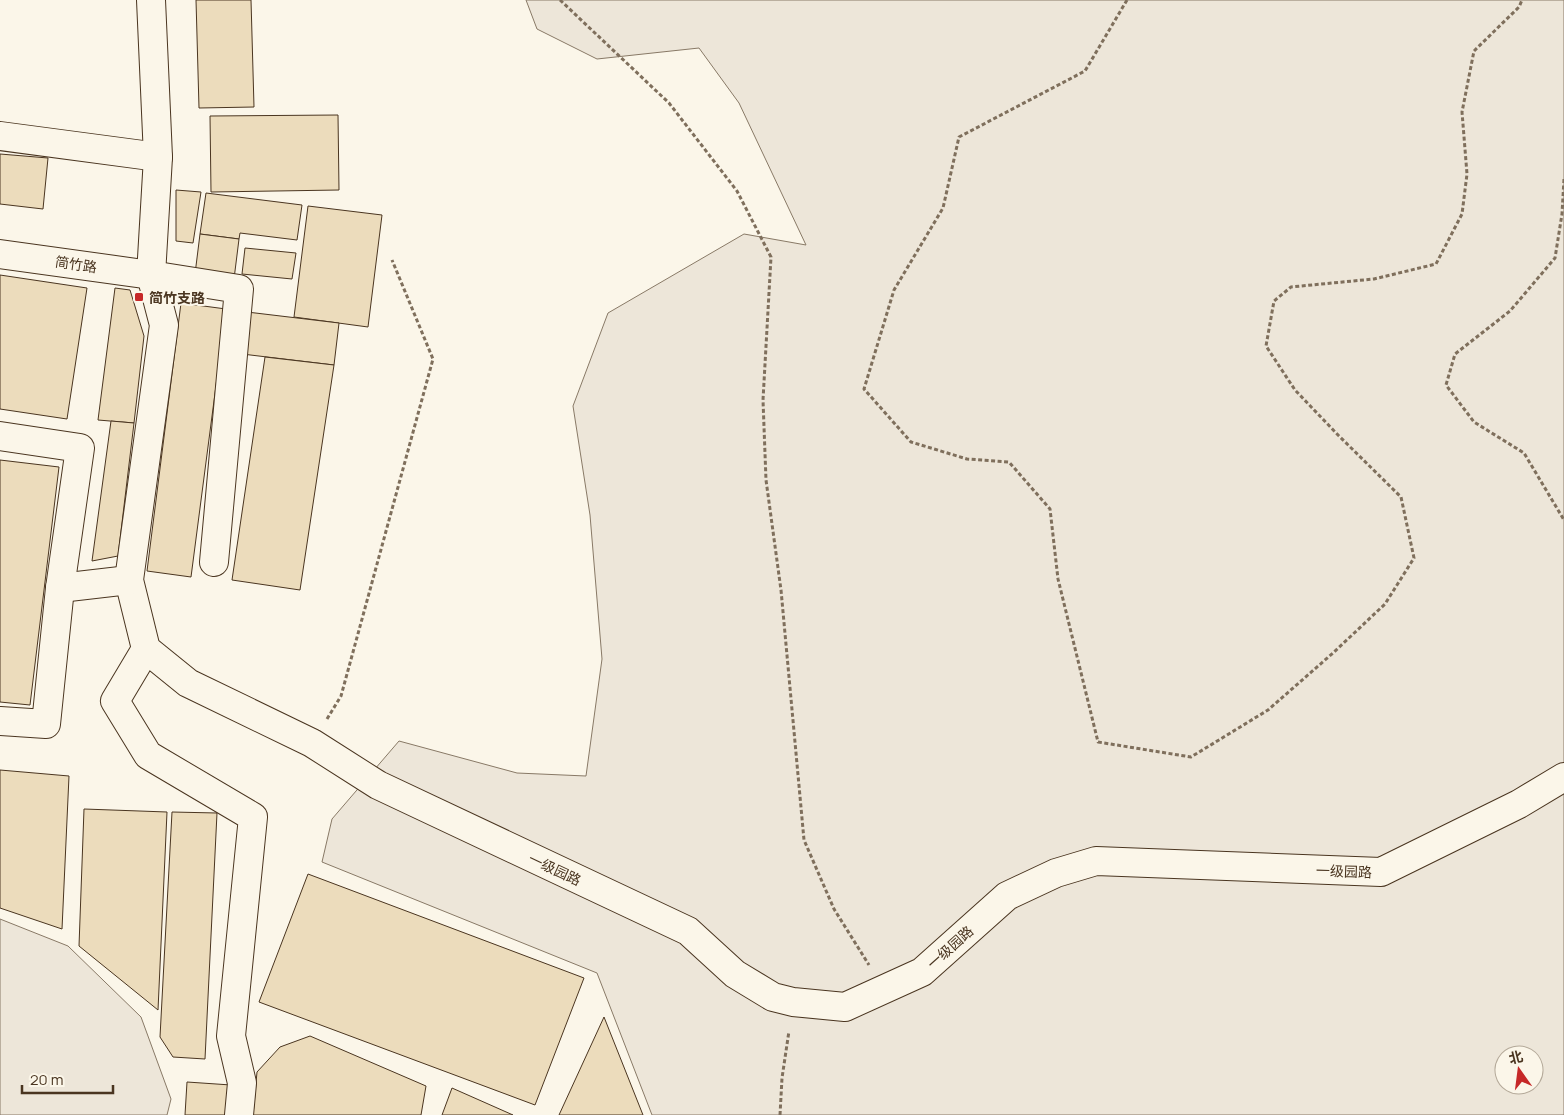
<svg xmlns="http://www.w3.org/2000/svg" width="1564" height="1115" font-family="Manrope,'Noto Sans SC',sans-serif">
<rect width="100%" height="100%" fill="#fbf6e9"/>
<!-- green -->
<g fill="#ede6d9" stroke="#887966" fill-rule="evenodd">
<path d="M526,0H1564V1115H652L597,973L322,862L332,819L399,741L517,773L586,776L602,659L590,515L573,406L608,313L744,234L806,245L739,103L699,48L597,59L537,29ZM1504,1055H1534V1085H1504Z"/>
<polygon points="0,919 68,946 141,1017 171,1099 167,1115 0,1115"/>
</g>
<!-- building -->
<g fill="#ecdcbc" stroke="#4a3520">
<polygon points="196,0 251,0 254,107 199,108"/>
<polygon points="338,115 339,190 211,192 210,116"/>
<polygon points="0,154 48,158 43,209 0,204"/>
<polygon points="176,190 201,192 193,243 176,241"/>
<polygon points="206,193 302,205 297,240 240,233 239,239 200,234"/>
<polygon points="308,206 382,215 368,327 294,317"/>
<polygon points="200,234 239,239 234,279 195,274"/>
<polygon points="245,248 296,253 292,279 242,274"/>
<polygon points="0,275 87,288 67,419 0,409"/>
<polygon points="115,288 130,290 144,336 134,423 98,420"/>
<polygon points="181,303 226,309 191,577 147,571"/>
<polygon points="247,312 339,323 334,365 242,354"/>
<polygon points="265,357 334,365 300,590 232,580"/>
<polygon points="111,421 134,423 118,556 92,561"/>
<polygon points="0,460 59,467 30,705 0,702"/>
<polygon points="0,770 69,776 62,929 0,908"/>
<polygon points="84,809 167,812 158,1010 79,946"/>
<polygon points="172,812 217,813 205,1059 173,1057 160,1037"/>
<polygon points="308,874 584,978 535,1105 259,1002"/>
<polygon points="604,1017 643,1115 559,1115"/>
<polygon points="310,1036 426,1086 421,1115 253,1115 257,1072 280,1047"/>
<polygon points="187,1082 231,1085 228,1115 185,1115"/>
<polygon points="452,1088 513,1115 442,1115"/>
</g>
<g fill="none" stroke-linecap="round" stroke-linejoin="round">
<!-- minor casing -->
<g stroke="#4a3520" stroke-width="30">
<g id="minor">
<polyline points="151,0 158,157 151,275 164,325 129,580 146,649 188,683 312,743 378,785 688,931 735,974 773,997 793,1002 845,1007 922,972 1007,896 1056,873 1096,861 1381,872 1519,804 1564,777"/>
<polyline points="0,136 158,157"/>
<polyline points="0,254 151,275 239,289 214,562"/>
<polyline points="0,436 80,448 60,588 46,724 0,721"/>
<polyline points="60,588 129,580"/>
<polyline points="146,649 115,701 148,755 253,817 231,1036 242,1083 239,1115"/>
</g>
</g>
<!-- path -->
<g stroke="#7f6f5c" stroke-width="3" stroke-dasharray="4 2.5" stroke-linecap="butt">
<polyline points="560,0 669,103 737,191 771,257 763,400 766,480 781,590 804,840 834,909 869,965"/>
<polyline points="1127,0 1085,71 959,137 943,208 894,290 864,389 911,442 967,459 1009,462 1050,509 1058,579 1098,742 1191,757 1268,710 1333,653 1385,604 1414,558 1401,497 1339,436 1295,390 1266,346 1274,301 1291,287 1374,279 1436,264 1462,214 1467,174 1462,112 1474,51 1519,7 1522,0"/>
<polyline points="1564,179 1562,214 1555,258 1510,311 1455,354 1446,385 1474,422 1524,453 1564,520"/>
<polyline points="327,719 341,696 433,359 392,260"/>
<polyline points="780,1115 782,1078 789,1031"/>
</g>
<!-- minor -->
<use href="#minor" stroke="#fbf6e9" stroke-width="28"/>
</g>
<!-- markers -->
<rect fill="#c62828" stroke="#fbf6e9" stroke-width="2" x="134" y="292" width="10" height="10" rx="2.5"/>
<g text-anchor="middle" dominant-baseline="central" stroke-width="4" stroke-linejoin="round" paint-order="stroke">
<!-- street labels -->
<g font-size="14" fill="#4a3520" stroke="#fbf6e9">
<text transform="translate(76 264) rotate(8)">简竹路</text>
<text transform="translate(555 869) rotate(25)">一级园路</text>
<text transform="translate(1344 871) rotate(2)">一级园路</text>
<text transform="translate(950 947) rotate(-42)">一级园路</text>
</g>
<!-- poi labels -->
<g font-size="14" font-weight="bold" fill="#4a3520" stroke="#fbf6e9" text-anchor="start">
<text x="149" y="297">简竹支路</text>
</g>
</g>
<!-- north arrow -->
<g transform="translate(1519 1070) rotate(346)"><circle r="24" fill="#fbf6e9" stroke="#b4a999"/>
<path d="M0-4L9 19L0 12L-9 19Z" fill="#c62828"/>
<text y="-8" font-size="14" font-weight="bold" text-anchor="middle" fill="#4a3520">北</text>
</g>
<!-- scale -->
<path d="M22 1085v8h91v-8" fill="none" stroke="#4a3520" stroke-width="2.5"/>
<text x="30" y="1085" font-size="15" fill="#4a3520" stroke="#fbf6e9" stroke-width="4" paint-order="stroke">20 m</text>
</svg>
